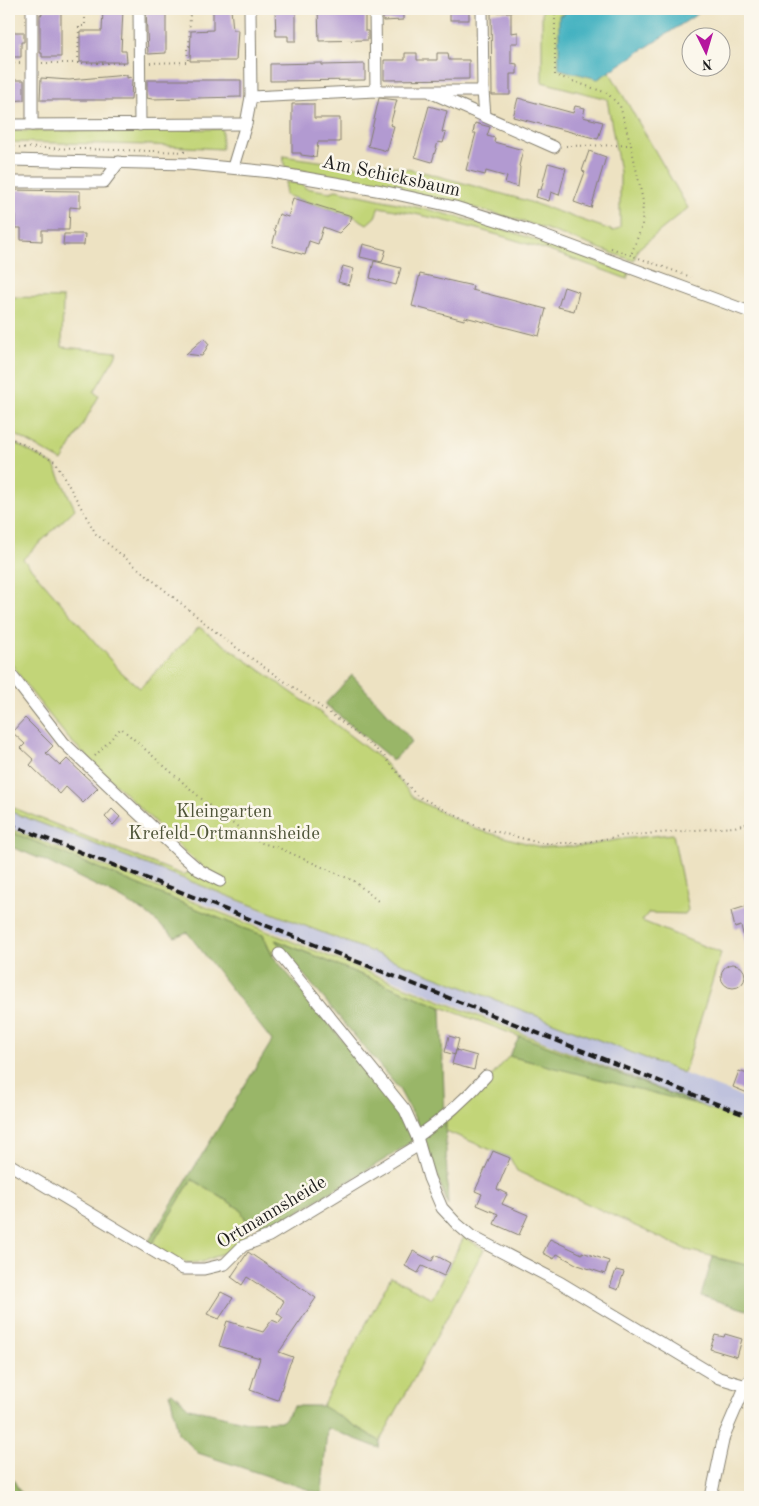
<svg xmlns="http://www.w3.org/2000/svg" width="759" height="1506" font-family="'Old Standard TT',serif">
<rect width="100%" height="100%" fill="#fbf7ec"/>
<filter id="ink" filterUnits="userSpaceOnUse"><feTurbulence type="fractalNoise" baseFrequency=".02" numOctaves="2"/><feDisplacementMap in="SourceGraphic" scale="10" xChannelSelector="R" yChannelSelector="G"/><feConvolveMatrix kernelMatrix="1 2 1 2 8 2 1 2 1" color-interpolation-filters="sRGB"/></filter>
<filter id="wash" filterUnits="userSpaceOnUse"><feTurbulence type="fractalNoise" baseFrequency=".0096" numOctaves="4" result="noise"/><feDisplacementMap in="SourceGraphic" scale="20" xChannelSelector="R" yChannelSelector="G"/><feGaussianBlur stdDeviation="1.12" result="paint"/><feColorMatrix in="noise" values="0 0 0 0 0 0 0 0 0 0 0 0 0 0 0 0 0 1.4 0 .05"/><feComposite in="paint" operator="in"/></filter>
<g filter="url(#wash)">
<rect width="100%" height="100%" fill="#ede2c2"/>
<!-- industrial -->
<polygon fill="#bfc2dd" points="9,811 264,911 520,1008 750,1100 750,1125 273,931 9,827"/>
<!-- green -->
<g fill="#c2d578" stroke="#6f784a">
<path d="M542,9H564V15H560L598,79L609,71L688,208L638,249L634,261C594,247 555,231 515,219C439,197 362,182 285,167L283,156L361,167L377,163L427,173L524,200L614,231L620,227V172L607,99L542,82Z"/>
<polygon points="222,129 222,149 152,145 9,142 9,131"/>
<path d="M286,182L303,184L305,188L330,192L336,190L435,211L513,232L629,273L627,279C546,248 465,222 379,207L375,217L367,224L355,217L285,195Z"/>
<polygon points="9,297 63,298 62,347 118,352 94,392 99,396 62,461 9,431"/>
<polygon points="9,440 54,465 75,509 23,559 120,671 140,688 199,627 318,711 382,760 415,799 475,829 540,847 584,846 621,839 673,834 688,910 685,914 648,913 642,921 721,953 684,1073 9,811 9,806 183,875 193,870 223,887 226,880 207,870 193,859 68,738 28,688 9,660"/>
<polygon points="9,828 750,1125 750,1266 687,1250 517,1171 510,1158 446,1131 446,1122 480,1090 509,1056 693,1102 441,1007 276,940 283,949 272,955 263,935 245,929 9,831"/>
<polygon points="192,1179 240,1209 251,1229 235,1248 202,1262 190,1263 175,1260 151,1246"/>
<polygon points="464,1237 484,1249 380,1441 322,1406 391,1277 432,1298"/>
</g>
<!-- forest -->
<g fill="#99b668" stroke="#5a6942">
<polygon points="352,675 408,736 412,742 392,761 388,756 325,704"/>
<polygon points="9,831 245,929 263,935 266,943 272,955 393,1101 414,1140 392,1155 266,1231 257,1222 251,1229 240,1209 192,1179 151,1246 147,1244 272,1041 187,932 175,937 145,912 117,896 41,859 9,846"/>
<polygon points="275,940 441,1007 448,1206 420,1128 399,1089"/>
<polygon points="520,1036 700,1105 509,1056"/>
<polygon points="713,1257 750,1266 750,1311 701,1296"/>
<polygon points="172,1392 189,1408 247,1422 283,1421 294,1406 322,1406 380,1441 379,1448 327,1428 322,1494 198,1453 178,1433 170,1393"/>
<polygon points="9,1472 23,1497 9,1497"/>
</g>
<!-- water -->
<polygon fill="#45b2c1" stroke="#30676e" points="564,9 705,9 598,79 559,69 559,15 564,15"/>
<g id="blocks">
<!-- building -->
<g fill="#b29ad1">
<polygon points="103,9 123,9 121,51 126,51 127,62 80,62 80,31 102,31"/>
<polygon points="146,9 166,9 166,53 148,54"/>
<polygon points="213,9 231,9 233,30 238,30 236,61 190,61 191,31 213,30"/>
<polygon points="275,9 296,9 296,41 288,41 288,36 276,36"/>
<polygon points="318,9 365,9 365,31 368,31 368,40 319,41"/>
<polygon points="383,9 403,9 403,20 383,21"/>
<rect x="450" y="9" width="19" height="11"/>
<polygon points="42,10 61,10 61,57 42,57 42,53 40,53 40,14 42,15"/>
<polygon points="491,12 511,12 511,33 518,32 518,43 511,43 511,63 517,64 517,74 510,74 510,95 492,95"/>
<polygon points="12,32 24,32 24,42 21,42 21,57 13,57"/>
<polygon points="405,53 417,53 417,60 437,60 437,53 448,53 449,60 469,60 469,79 384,80 384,60 405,60"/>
<polygon points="322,63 322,65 365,64 365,80 270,81 270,64"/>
<polygon points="127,75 127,78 131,77 132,80 131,100 40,100 41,78 69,80"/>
<polygon points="15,80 24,80 24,100 9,101 9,81 14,81"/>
<polygon points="147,80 241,80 241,97 152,99 147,98"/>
<polygon points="379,98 397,100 390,125 394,126 387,151 368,146"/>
<polygon points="518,98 573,113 575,106 585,108 583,117 603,122 598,139 513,117"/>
<polygon points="292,104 314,104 314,118 340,118 340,142 318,142 316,157 301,155 301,153 292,153"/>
<polygon points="429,106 447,111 442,132 446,133 443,143 438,142 432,162 415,157"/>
<polygon points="475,123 490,127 487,136 495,138 494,142 523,150 519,166 520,167 518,187 505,183 507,177 486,171 485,175 466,170 476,133 473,133"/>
<polygon points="589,151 606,157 591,208 574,202 585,172 582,171"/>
<polygon points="548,163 566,168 559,195 551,192 549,201 536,197 538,189 541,190"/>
<polygon points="9,190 80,191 80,208 70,207 69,230 42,230 42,241 21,240 21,228 15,228 15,207 9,207"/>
<polygon points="293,198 335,211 352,216 350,222 339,233 323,227 318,244 309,241 305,255 272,246 276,231 274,230 279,214 288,217"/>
<polygon points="64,234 85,234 84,245 63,245"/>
<polygon points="363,244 386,250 382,262 360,257"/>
<polygon points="374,261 401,268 396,285 370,278"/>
<polygon points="343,266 354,269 349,285 338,282"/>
<polygon points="420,274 473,286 472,290 546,309 539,336 465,317 464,320 412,306"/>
<polygon points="564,287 579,292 574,311 558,307"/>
<polygon points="204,338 209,344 202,356 186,354"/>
<polygon points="25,718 53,746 46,753 60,766 67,759 98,788 83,803 66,787 60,794 30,765 34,760 21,748 25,744 12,732"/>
<polygon points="112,809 120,817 113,825 105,817"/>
<polygon points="750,905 750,949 747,949 741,926 735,928 731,911"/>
<circle cx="733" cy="976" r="12"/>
<polygon points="449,1036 459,1039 455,1055 445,1052"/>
<polygon points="456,1050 477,1056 474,1070 452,1064"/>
<polygon points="739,1071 750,1075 750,1094 733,1087"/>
<polygon points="493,1151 510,1158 497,1189 507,1194 502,1204 528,1215 519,1235 494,1224 498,1214 477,1205 482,1194 475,1191"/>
<polygon points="550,1239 582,1254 582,1252 609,1261 605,1274 578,1265 557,1254 554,1259 543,1253"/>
<polygon points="413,1251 432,1261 435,1255 450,1263 444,1276 422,1266 418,1273 405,1266"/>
<polygon points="248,1252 316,1298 279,1352 293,1357 288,1368 278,1400 250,1390 260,1358 219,1346 227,1321 263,1332 272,1320 279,1323 283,1318 277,1313 284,1301 247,1277 242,1285 231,1277"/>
<polygon points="616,1270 624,1272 618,1290 610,1287"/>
<polygon points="221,1292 233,1298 219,1319 207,1314"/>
<polygon points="725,1334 742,1339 737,1357 710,1349 715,1335 724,1337"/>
</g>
</g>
</g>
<g filter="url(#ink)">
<use href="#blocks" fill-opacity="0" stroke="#847f6f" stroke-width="1"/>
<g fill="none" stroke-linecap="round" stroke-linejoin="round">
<!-- minor casing -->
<g stroke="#847f6f" stroke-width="13">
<g id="minor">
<polyline points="32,9 32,125"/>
<polyline points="139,9 140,125"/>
<polyline points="375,9 376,91"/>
<polyline points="483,91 485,116"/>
<polyline points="432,93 554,147"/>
<polyline points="251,97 376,91 483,91 482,9"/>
<polyline points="9,125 246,124"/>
<polyline points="9,160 189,164 271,172 382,191 455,207 525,229 750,312"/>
<polyline points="233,167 246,124 251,97 250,9"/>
<polyline points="9,182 104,182 119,162"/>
<polyline points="9,672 64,743 183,856 199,870 220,881"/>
<polyline points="279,954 405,1110 417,1137 429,1178 442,1208 457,1224 471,1236 561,1283 719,1378 750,1387"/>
<path d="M417,1137C443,1119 465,1100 486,1076"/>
<polyline points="9,1164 183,1269 204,1269 225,1264 243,1246 269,1236 419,1145"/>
<polyline points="711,1497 724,1436 746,1385 750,1380"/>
</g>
</g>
<!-- path -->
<g stroke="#847f6f" stroke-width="2" stroke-dasharray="1 4" stroke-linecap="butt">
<polyline points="555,9 555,75 607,93 620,106 631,145 643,201 642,226 631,255"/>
<polyline points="9,63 20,63"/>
<polyline points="42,63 127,63"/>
<polyline points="78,63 79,26 85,26 85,9"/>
<polyline points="150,63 188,62 187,47 189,46 190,15 192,9"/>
<polyline points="566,146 631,145"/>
<polyline points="9,147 189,152"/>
<polyline points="611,248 691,277"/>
<polyline points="9,437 55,461 96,534 227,641 341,721 384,756 416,795 478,827 540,843 583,843 620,836 734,827 750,823"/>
<polyline points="95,756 121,728 220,815 262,843 279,848 354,881 378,901"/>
</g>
<!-- minor -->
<use href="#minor" stroke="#fff" stroke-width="11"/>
<!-- rail -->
<polyline stroke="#1c1c1c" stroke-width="4" stroke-dasharray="8 4" stroke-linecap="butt" points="9,824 750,1117"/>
</g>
</g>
<g text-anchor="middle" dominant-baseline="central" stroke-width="5" stroke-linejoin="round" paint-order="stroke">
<!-- street labels -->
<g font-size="19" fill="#1c1c1c" stroke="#fbf7ec">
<text transform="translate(391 177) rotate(12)">Am Schicksbaum</text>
<text transform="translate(272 1213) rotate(-31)">Ortmannsheide</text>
</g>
<!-- park labels -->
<g font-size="19" fill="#4e5438" stroke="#fbf7ec">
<text x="224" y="812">Kleingarten<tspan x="224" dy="22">Krefeld-Ortmannsheide</tspan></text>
</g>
</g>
<!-- margin -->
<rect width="759" height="1506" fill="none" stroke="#fbf7ec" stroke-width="30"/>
<!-- north arrow -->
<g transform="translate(706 52) rotate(175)"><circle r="24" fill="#fbf7ec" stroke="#a29f99"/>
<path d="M0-4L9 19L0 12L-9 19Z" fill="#b5179e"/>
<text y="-8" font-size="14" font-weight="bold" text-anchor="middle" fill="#1c1c1c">N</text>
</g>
</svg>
